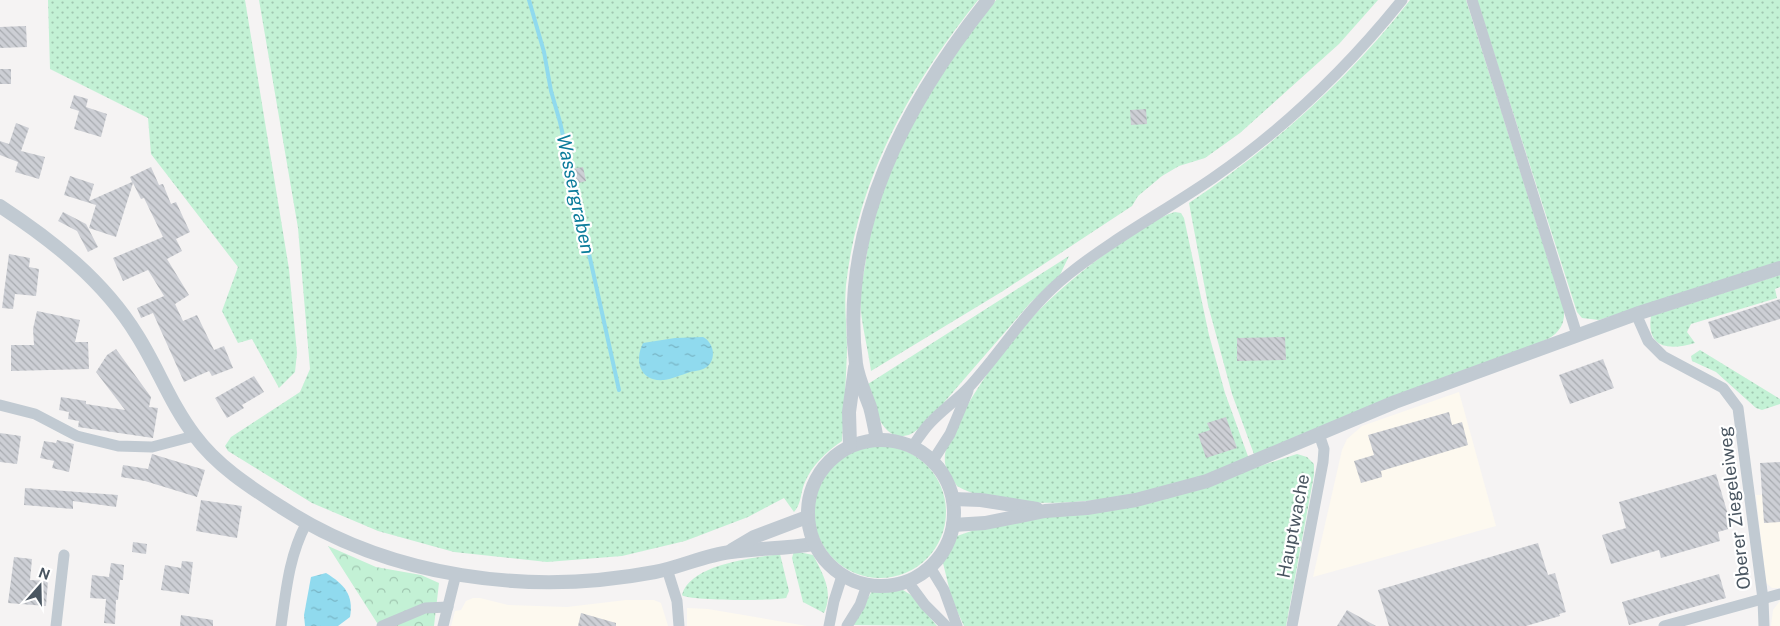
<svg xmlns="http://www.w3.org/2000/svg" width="1780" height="626" font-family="'Public Sans',sans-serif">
<defs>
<pattern id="grass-dots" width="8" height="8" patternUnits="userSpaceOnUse" patternTransform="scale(1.25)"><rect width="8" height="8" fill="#c3f1d5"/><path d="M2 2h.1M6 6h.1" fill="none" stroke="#a0c6b0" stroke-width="1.8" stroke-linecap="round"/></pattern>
<pattern id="park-crowns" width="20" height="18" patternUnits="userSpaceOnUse" patternTransform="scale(1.25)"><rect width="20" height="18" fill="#c3f1d5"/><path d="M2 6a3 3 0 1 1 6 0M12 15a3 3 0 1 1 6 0" fill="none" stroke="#a0c6b0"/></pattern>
<pattern id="water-ripples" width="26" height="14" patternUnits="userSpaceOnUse" patternTransform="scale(1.25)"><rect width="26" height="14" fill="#90daee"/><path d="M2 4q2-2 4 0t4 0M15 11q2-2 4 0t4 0" fill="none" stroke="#78b4c4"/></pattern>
<pattern id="building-back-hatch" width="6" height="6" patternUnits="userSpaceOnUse" patternTransform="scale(1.25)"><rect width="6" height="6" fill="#cdcfd5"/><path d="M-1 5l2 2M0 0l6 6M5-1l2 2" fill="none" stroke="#a8abb0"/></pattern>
</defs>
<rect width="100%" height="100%" fill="#f5f3f3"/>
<!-- commercial -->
<g fill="#fdf9ef">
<polygon points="1459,392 1496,526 1313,577 1342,450 1347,439 1362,426"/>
<polygon points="1780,494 1780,588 1772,588 1766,583 1756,495"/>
<polygon points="473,598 480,598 508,605 567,607 626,600 654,600 661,603 668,626 451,626 455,611 461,610 466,601"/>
<polygon points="1780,601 1780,626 1771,626 1773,610"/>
<polygon points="687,608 708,609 807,626 687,626"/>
</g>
<!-- grass -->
<g fill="url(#grass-dots)">
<polygon points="48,0 245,0 289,269 297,353 295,372 279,388 252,339 238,343 222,311 238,267 151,154 148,118 50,69"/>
<path d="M259,0H978C911,84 858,177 846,285C844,306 847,329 847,350C846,380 844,411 842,441C827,451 812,465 805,482C800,493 802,503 794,512L784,498L748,517L685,541L622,556L547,562L454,552L378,531L312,503L228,451L225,446L231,437L300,392L310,369L298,228Z"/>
<path d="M996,0H1378L1339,44L1240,133L1205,158L1179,166L1162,176L1138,196L1132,206L1097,229L1003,291L871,371C868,348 861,323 860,300C860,289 863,277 865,266C877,167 934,75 996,0Z"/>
<path d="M1410,0H1466L1564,310C1565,323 1560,332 1548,339L1255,457L1232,394L1208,305L1189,203C1271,148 1349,79 1410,0Z"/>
<polygon points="1477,0 1780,0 1780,262 1599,320 1582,318 1577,312"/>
<path d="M1175,212L1181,213L1184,218L1209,335L1225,393L1249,459C1226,467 1202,477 1178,485C1123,501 1008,515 957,486C953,480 946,471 945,463C943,444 958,421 967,406C1009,334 1054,289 1122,242C1138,232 1157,217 1175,212Z"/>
<path d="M1069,256L1058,279L1031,302L927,422C922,426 916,431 911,434C881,446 873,403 868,384Z"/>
<path d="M1780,275V287L1775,289L1777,298L1691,324L1687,332L1695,343C1671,350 1646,350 1651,316Z"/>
<polygon points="1700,350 1780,399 1780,404 1762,410 1756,408 1716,372 1692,361 1691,356"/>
<circle cx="880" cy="512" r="66"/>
<polygon points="1297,454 1307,457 1314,464 1314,475 1286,626 964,626 952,600 943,563 950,552 957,536 980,528 1260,466"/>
<path d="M794,551L813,555C823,574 834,592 824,613L803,602L792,558Z"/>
<path d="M780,554L789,591L786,598C774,601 688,601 682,595C690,564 753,558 780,554Z"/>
<polygon points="903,590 911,595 937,626 853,625 872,591"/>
</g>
<!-- park -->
<polygon fill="url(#park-crowns)" points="328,546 376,567 421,575 439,583 434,626 379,626"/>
<!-- water -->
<g fill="url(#water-ripples)">
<path d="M703,337C713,342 717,357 708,366C704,370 695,371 690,372C681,375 672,379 664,380C640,382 634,361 643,343L675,338Z"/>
<path d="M326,573C344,584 354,595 350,617L338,626H305L304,615L311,577Z"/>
</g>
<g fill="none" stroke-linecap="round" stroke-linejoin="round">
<!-- stream -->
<polyline stroke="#90daee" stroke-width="4" points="529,0 544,52 551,91 560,122 619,390"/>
</g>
<!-- building -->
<g fill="url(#building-back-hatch)">
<polygon points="26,26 27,47 0,48 0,27"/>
<rect x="0" y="69" width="11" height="15"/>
<polygon points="74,95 88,99 86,107 107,114 101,137 74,129 79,111 70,108"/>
<polygon points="1146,109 1147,124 1131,125 1130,110"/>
<polygon points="16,123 29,128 21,151 45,157 39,179 15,172 18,162 0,155 0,141 9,144"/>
<polygon points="151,167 159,185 163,184 171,204 176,202 190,232 176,239 182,251 167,259 189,295 175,304 183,321 197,315 214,350 224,346 233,368 212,376 209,371 184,382 153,313 141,318 137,308 164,296 148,270 123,281 113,258 163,237 144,198 141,199 133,183 116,237 89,228 96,205 64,195 70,176 94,184 89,201 132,182 130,177"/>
<polygon points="583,167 586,181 575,184 572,169"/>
<polygon points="63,212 86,224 98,247 88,252 77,231 58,221"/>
<polygon points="9,254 30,258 29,267 39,269 36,296 15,294 13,309 2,308"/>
<polygon points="1780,299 1780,319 1714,339 1708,322"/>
<polygon points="37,311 80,320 75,342 88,342 89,369 11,371 11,345 34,345 33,329"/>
<polygon points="1285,337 1286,360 1237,361 1237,338"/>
<polygon points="116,349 151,397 149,407 158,408 153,438 78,427 79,421 68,419 69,412 59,410 61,397 86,401 86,404 125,410 96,372 107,355"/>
<polygon points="1603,359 1614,388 1570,404 1559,375"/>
<polygon points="254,376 264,392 242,405 244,408 227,418 215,398"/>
<polygon points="1449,412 1452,425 1462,422 1468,445 1381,471 1382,477 1361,483 1354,461 1374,455 1368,435"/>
<polygon points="1226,417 1237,448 1206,458 1198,434 1210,430 1207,423"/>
<polygon points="0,433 21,436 17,464 0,462"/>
<polygon points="57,440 74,444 69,472 52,468 54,461 40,458 44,441 56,443"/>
<polygon points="152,454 205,470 197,497 145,481 121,477 123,465 148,469"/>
<polygon points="1780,462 1780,522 1764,523 1760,463"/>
<polygon points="1716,474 1732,528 1718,532 1720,541 1661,558 1659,550 1611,564 1602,535 1626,528 1619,502"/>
<polygon points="25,488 118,495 116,507 73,501 73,509 24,505"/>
<polygon points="201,500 242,506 237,538 196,531"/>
<polygon points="133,542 147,544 146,554 132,552"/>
<polygon points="1538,543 1548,575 1555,573 1566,612 1559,614 1560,616 1526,626 1389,626 1378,590"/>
<polygon points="14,557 32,559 30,580 48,581 46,606 8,603"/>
<polygon points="182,561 193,562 189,594 161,590 165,565 181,568"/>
<polygon points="111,563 124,565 123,580 120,580 118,600 116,600 115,624 104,623 106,599 90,598 92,575 109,577"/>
<polygon points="1719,574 1726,598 1629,625 1622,602"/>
<polygon points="1347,610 1376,626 1337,626"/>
<polygon points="581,613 616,623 616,626 578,626"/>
<polygon points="181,615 213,620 213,626 180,626"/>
</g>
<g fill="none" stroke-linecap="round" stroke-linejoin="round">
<!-- minor -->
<g stroke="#c1cad2" stroke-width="11">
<polyline points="1472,0 1577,335"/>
<polyline points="1636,314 1648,341 1663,356 1723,388 1738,408 1763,599 1764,626"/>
<polyline points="0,405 35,414 77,436 118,446 152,447 194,436"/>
<path d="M912,447C918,439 923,430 930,423C942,410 957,400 969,387C1003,350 1028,306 1069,274C1114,238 1165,211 1213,178C1284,129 1348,67 1402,0"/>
<polyline points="932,462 950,434 968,391"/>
<polyline points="930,567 944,590 957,626"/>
<polyline points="667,569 677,601 679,626"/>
<polyline points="908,582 925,605 946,626"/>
<polyline points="56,626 64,555"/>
<path d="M281,626C286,591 289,556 306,524"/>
<polyline points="382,626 425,608 448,607"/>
<polyline points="443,626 456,574"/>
<polyline points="829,626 834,601 842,576"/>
<polyline points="847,626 860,605 867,585"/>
<polyline points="1292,626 1323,462 1324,449 1319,434"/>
<polyline points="1664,626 1780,594"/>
</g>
<!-- tertiary -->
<g stroke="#c1cad2" stroke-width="14">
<path d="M0,206C52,240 104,281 137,335C158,368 171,405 195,436C217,466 250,487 281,507C390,578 529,596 655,572C681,567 705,555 731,552C758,548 786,549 813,544"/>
<circle cx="881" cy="513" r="73"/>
<path d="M877,440C875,429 873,418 870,407C865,393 858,378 856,364C839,227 906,103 988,0"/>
<polyline points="850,446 849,412 855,368"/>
<polyline points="953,499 981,500 1037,509"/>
<polyline points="953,525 985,523 1045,511 1087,508 1136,500 1207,481 1395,402 1636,314 1780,268"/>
<polyline points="732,550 754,537 807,517"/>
</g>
</g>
<g text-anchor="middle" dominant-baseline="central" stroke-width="4.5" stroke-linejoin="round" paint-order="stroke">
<!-- street labels -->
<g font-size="18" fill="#4a5661" stroke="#fff">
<text transform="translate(1734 508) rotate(-97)">Oberer Ziegeleiweg</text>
<text transform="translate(1293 526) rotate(-79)">Hauptwache</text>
</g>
<!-- water labels -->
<g font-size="19" font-style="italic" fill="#0c7c9b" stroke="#fff">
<text transform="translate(576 194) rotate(78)">Wassergraben</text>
</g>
</g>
<!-- north arrow -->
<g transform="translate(40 586) rotate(20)" stroke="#ffffff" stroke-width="4" paint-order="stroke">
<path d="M0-4L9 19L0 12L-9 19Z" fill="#4a5661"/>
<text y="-8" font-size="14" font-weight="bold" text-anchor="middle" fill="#4a5661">N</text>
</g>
</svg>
